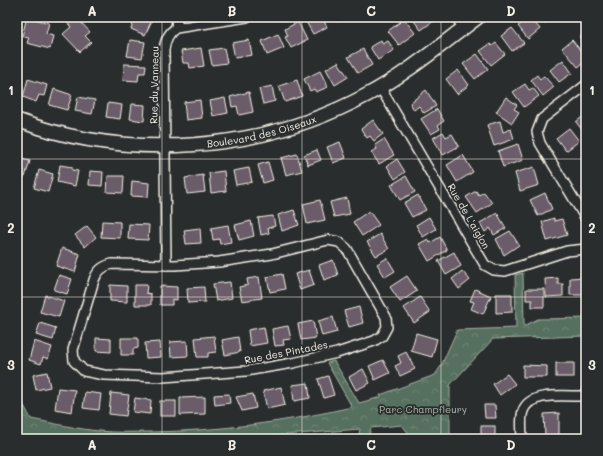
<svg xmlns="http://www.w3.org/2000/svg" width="603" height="456" font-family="Mali,sans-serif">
<defs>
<pattern id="forest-crowns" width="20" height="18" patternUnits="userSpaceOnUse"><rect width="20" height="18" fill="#56705e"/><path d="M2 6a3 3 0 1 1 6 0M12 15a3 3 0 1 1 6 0" fill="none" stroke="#6f8575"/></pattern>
</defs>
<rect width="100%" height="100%" fill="#2a2d2e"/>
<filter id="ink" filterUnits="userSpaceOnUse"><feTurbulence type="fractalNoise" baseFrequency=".025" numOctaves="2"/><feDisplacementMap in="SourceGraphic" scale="8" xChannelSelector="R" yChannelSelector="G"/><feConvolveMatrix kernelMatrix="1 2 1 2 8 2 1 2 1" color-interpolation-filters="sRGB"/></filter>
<g filter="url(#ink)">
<!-- forest -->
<path fill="url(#forest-crowns)" stroke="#a5b0a3" d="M523,273L524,326L538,319L586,318V336L493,339L450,385V439H413L402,425L371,428L368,439H358L360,429L235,439H17V392L31,419C53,423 77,429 99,431C116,433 134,432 151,432C219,431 286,422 352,407L327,363L334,361L359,403L381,397L380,395L435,375L441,366L457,330L516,328L515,275Z"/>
<!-- building -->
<g fill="#6a5c68" stroke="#f4f1e8">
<polygon points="27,17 49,23 46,34 53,36 50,49 27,43 29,37 22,36"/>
<polygon points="66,17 76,17 90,32 85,36 91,42 80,52 63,34 71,27 64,19"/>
<polygon points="136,17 153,18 145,35 131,29"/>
<polygon points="310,17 322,17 327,27 313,34 305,20"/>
<polygon points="331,17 342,17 338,22"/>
<polygon points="411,17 432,17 435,20 421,30"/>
<polygon points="530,17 540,29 528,39 518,26"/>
<polygon points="538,17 554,17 544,24"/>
<polygon points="404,19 415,33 399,45 388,31"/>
<polygon points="298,22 307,40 291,48 285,37 288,36 285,29"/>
<polygon points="512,28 524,43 512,51 501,36"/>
<polygon points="585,31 586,32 586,44 579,37"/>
<polygon points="278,34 284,48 267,55 262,41"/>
<polygon points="130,40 145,42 142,58 127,56"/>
<polygon points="249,40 252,55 235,58 232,43"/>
<polygon points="381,40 383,44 388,41 394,50 378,60 370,47"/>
<polygon points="572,40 581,51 585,48 586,50 586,61 578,67 562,48"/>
<polygon points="496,43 505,54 491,65 480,51 490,44 492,46"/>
<polygon points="201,48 204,66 190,68 189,63 183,63 181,51"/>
<polygon points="224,48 227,63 212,65 209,50"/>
<polygon points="363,49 372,65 358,73 348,57"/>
<polygon points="477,54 488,69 475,79 463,64"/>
<polygon points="563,60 572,73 559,82 550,70"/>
<polygon points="338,62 348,77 335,85 326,69"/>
<polygon points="124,64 146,65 145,73 139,73 138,81 123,80"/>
<polygon points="458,70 469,85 457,94 446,79"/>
<polygon points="320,71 328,87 316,92 314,89 310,91 304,79"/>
<polygon points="537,75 540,79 544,76 554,87 543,96 531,80"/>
<polygon points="28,79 47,85 44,96 39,95 36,102 23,97"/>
<polygon points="297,80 302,96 285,102 279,86"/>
<polygon points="525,84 529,90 533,88 539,96 524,107 513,92"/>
<polygon points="272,86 275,101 263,104 259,89"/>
<polygon points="54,89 72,95 67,110 49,105"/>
<polygon points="426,90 436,106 424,113 419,106 414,110 410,103"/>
<polygon points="249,92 253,112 239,115 237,106 232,107 230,97"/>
<polygon points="78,97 95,100 92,114 75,111"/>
<polygon points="506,97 517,105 514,109 519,112 512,123 496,112"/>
<polygon points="225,98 228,113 213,116 210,101"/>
<polygon points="200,100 202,118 186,120 184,102"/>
<polygon points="108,103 122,105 120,119 106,117"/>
<polygon points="132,104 145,105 144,121 130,119"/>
<polygon points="437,109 444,121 438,125 440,129 431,134 421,119"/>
<polygon points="586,114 586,135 576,122"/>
<polygon points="373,120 383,134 374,141 370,136 367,138 361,129"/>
<polygon points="500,121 503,132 511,129 514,139 494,146 487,125"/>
<polygon points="569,128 579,141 566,151 556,138"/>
<polygon points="443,132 446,137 452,134 459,146 443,155 433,138"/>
<polygon points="384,139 394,155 379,164 371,152 377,149 375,145"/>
<polygon points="340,142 346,158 333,163 327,147"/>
<polygon points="518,144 523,160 503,167 498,151"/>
<polygon points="317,150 321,160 308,165 304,155"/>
<polygon points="297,154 302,171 286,175 281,158"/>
<polygon points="463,155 473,172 457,182 447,165"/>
<polygon points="17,158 30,161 25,177 17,175"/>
<polygon points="397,159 405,172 395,179 387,166"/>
<polygon points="268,162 273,180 263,183 258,165"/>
<polygon points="60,165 72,167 72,170 78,171 75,186 57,182"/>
<polygon points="534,167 539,185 520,191 515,173"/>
<polygon points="249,168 252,182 236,185 233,171"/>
<polygon points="39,170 53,174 48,192 34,188"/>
<polygon points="90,171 103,172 102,186 89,185"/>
<polygon points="224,171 226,191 211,193 209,173"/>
<polygon points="203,175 205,192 187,194 185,178"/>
<polygon points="108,176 124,176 123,193 107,192"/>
<polygon points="406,176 415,192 400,200 391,185"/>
<polygon points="132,181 149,183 148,197 131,196"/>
<polygon points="476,191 479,195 484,192 492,203 477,213 466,197"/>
<polygon points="545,193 552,209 538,216 530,200"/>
<polygon points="418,195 426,210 412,217 404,203"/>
<polygon points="347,198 350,214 334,217 330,202"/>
<polygon points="320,200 325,220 307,224 303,204"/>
<polygon points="294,210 299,225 282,231 278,215"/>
<polygon points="369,211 379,225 362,236 353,222"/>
<polygon points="497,213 506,228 494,235 490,228 485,232 480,223"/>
<polygon points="273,216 275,226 268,228 269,233 261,235 258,218"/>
<polygon points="429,217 436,229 423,237 416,225"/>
<polygon points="554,218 554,221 562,219 567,235 547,241 542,222"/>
<polygon points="102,221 120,222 120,238 101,237"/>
<polygon points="251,221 254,236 239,240 235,225"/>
<polygon points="129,224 149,225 148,240 128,239"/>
<polygon points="228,225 231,242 220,244 219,239 213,240 211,228"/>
<polygon points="87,226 96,237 85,247 75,235"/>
<polygon points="200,228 201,243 186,244 184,230"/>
<polygon points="510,231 519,245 504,255 496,239"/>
<polygon points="380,234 389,249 376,256 367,242"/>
<polygon points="440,237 447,250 429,261 419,244 428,239 430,243"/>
<polygon points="62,248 80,254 75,272 56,266"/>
<polygon points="454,252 461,266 446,275 438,261"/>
<polygon points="387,258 395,271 385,277 377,264"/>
<polygon points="333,260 338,275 324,280 319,265"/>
<polygon points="309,270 314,285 300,290 295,274"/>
<polygon points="462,271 470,280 459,289 452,279"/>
<polygon points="282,274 285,289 270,292 267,277"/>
<polygon points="59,275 72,279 67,294 54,290"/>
<polygon points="407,276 417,291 400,302 390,287"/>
<polygon points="259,277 262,298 242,301 239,287 248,285 247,279"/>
<polygon points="586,277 586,295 570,295 570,278"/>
<polygon points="558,278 558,284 563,284 563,296 546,297 545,279"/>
<polygon points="230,282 232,298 216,301 213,284"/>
<polygon points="110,285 127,286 127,302 110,301"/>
<polygon points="135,285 147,285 146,293 151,294 151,305 135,305"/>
<polygon points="160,286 177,287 177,300 172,299 172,305 160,305"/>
<polygon points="204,287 205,302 188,303 187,288"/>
<polygon points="475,289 491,296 483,314 471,309 474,302 470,301"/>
<polygon points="526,289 544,289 544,307 532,307 532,300 526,300"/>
<polygon points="496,294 512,294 512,312 496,313"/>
<polygon points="45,295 64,301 59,317 40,312"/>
<polygon points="420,297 430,312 414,323 404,308"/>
<polygon points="359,307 363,323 349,327 344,311"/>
<polygon points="333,317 337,332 322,336 318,321"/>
<polygon points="313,321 316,338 301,340 298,324"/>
<polygon points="40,323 56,328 53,340 36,335"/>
<polygon points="288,326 291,339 283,340 284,345 275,346 272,329"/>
<polygon points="264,327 267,343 250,346 248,330"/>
<polygon points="416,333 437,339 432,357 411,351"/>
<polygon points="214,336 216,352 208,353 208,357 197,357 195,338"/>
<polygon points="238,337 240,352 225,355 222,340"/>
<polygon points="96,338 111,339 111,352 96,351"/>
<polygon points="121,338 138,338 138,348 133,349 133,355 121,355"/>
<polygon points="34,341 52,347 48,359 43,357 41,364 29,360"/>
<polygon points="187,341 188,356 171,357 170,342"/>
<polygon points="160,342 161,357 146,358 145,343"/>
<polygon points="406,352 415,369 400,376 395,366 401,363 398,356"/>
<polygon points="383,360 390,373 375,380 369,366"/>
<rect x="556" y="363" width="18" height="14"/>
<polygon points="523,365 547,366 547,377 523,377"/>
<polygon points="363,369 370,383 356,390 349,377"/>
<polygon points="47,372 50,387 36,390 33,375"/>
<polygon points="507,374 515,384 500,395 493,384"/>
<polygon points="328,376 334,395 324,398 318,379"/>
<polygon points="308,383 310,398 294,401 292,385"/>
<polygon points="281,387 285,405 267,409 263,391"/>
<polygon points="58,388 75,390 72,412 55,409"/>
<polygon points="85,392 101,394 99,410 83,408"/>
<polygon points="111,393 129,395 126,416 109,414"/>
<polygon points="229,394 230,403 215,405 214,395"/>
<polygon points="253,394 256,408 242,411 236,397"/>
<polygon points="205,397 205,414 180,415 180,398"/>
<polygon points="135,398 151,400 150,414 133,412"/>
<rect x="160" y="401" width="16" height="15"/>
<polygon points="484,405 495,405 496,418 485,418"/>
<polygon points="559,413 559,435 545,436 544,414"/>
<rect x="481" y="426" width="14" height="13"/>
</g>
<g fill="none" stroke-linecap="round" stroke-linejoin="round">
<!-- street casing -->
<g stroke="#f4f1e8" stroke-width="12">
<g id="street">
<polyline points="456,17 464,28"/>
<polyline points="176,28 177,17"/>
<polyline points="586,85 542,119 537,132 540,143 586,219"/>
<polyline points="380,87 485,265 494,270 505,271 567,251 586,249"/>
<path d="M328,240L339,242L347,249L386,317L387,327L382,336L374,341L337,353L293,363L246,371L163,377L104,375L84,371L74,361L73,350L94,280C97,271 103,266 112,264L175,265L219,262L272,254Z"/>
<path d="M166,265L164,50C165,41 168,33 176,28L247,17"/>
<path d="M522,439C522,430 520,419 523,411C530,390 568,397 586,396"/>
</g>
</g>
<!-- secondary casing -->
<g stroke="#f4f1e8" stroke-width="16">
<g id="secondary">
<path id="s1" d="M17,120C129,162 261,152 367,95C407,74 442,44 478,17"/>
</g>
</g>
<!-- street -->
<use href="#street" stroke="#2a2d2e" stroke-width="9"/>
<!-- secondary -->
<use href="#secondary" stroke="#2a2d2e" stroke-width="13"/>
</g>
</g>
<!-- grid -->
<path fill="none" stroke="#f4f1e8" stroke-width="1" stroke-opacity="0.55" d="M162,17V439M302,17V439M441,17V439M17,159H586M17,297H586"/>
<g text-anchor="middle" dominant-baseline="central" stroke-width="3.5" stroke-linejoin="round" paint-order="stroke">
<!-- street labels -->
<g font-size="10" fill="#f4f1e8" stroke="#2a2d2e">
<text transform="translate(154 85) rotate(-89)">Rue du Vanneau</text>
<text stroke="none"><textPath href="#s1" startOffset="249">Boulevard des Oiseaux</textPath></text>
<text transform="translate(469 216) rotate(60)">Rue de L'aiglon</text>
<text transform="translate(286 352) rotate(-11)">Rue des Pintades</text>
</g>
<!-- park labels -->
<g font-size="10" fill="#adb7aa" stroke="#2a2d2e">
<text x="423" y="409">Parc Champfleury</text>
</g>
</g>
<!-- margin -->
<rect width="603" height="456" fill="none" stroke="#2a2d2e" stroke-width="44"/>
<rect x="22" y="22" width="559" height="412" fill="none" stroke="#f4f1e8" stroke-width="1.5"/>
<g font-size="13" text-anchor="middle" font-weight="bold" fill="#f4f1e8">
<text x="92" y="16">A</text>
<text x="232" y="16">B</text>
<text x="371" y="16">C</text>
<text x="511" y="16">D</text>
<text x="11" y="95">1</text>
<text x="592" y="95">1</text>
<text x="11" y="233">2</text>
<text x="592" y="233">2</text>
<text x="11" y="370">3</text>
<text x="592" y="370">3</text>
<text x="92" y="450">A</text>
<text x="232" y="450">B</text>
<text x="371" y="450">C</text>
<text x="511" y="450">D</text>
</g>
</svg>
